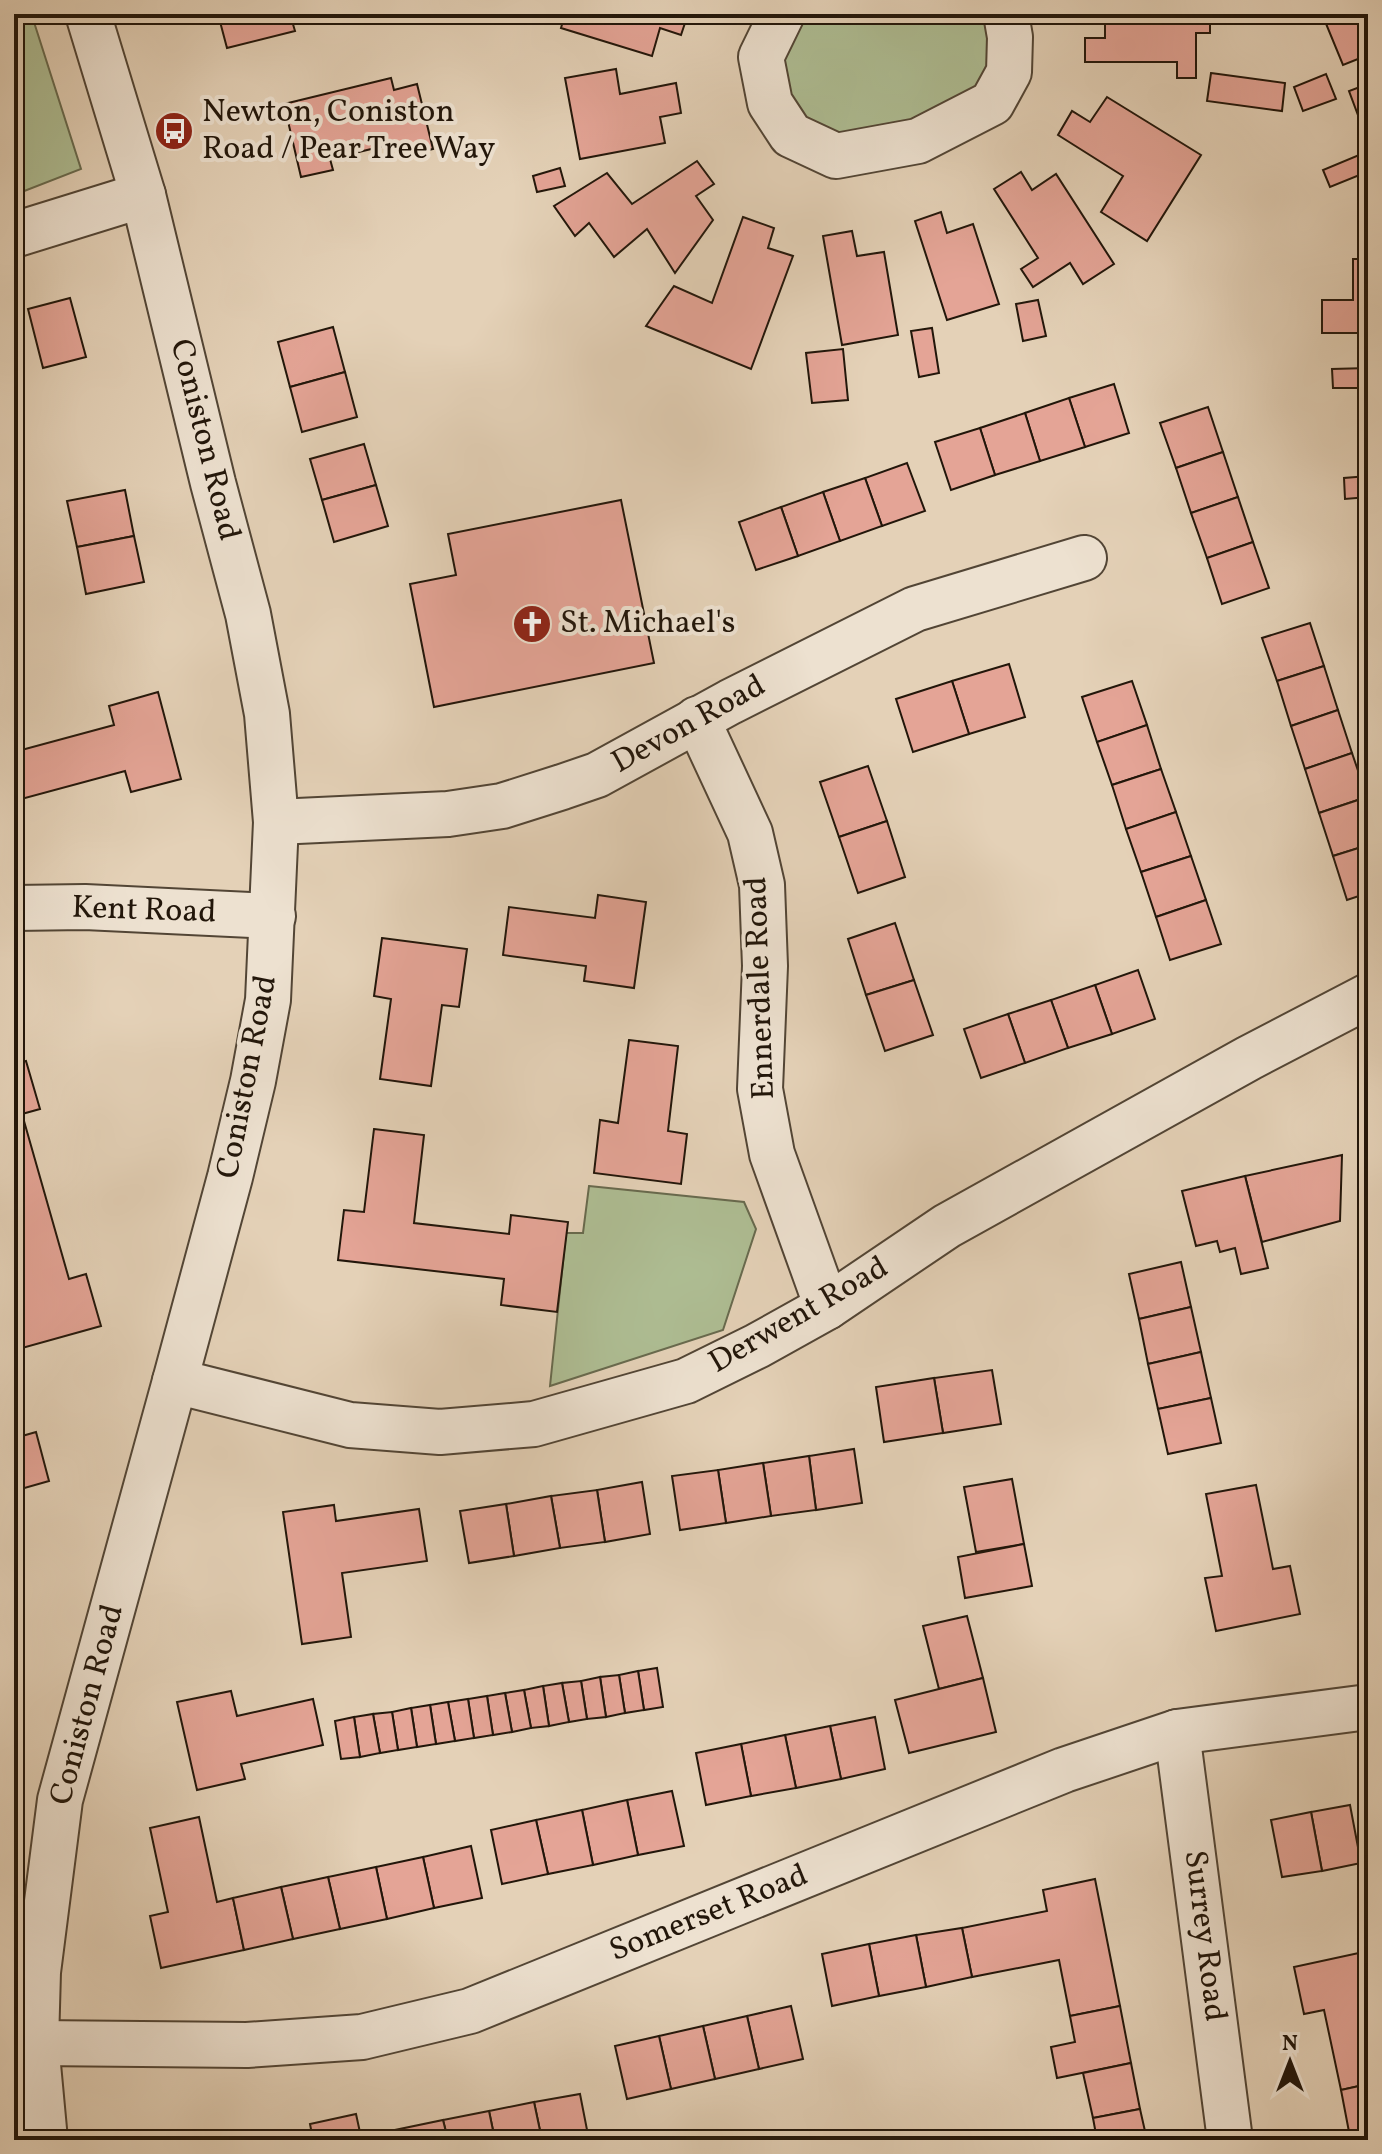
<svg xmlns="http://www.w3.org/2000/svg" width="1382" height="2154" font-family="Vollkorn,serif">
<rect width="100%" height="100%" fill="#e4d1b7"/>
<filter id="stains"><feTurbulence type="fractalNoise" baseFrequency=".0025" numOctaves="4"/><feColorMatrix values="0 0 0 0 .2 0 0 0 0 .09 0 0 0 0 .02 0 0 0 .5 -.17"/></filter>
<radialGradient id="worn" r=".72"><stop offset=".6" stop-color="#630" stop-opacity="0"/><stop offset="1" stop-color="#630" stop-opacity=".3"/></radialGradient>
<!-- green -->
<g fill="#aebd93" stroke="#686a4e" stroke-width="2">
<polygon points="782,14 1006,14 1009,72 918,141 791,135 780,16"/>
<polygon points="33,19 81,169 14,195 14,26"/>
<polygon points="589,1186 744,1202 756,1229 723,1330 550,1386 566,1233 583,1233"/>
</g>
<!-- building -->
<g fill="#e4a496" stroke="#22160a" stroke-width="2">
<polygon points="218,14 290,14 295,31 227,48"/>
<polygon points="565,14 688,14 681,35 660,28 652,56 561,28"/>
<polygon points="1105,14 1210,14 1210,33 1196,33 1196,78 1177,78 1177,62 1085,62 1085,38 1105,38"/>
<polygon points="1274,14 1300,14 1277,22"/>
<polygon points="1322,14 1368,14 1368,55 1343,65"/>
<polygon points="616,69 620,94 676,83 681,113 660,117 665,143 580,159 565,78"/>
<polygon points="1211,73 1285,83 1282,111 1207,101"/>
<polygon points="1326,74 1336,99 1303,111 1294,87"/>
<polygon points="391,78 394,90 417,84 433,149 399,157 396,143 330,159 333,170 301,177 284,104"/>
<polygon points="1368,84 1368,142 1349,91"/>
<polygon points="1107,97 1201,155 1147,241 1101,212 1123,176 1058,135 1072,111 1090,122"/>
<polygon points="1359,155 1367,172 1330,187 1323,170"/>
<polygon points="697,161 714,184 696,196 713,220 675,273 647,229 614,257 589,223 575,236 554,206 607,173 632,204"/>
<polygon points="560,168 565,186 537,192 533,176"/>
<polygon points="1021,172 1032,190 1056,174 1114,264 1083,284 1070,263 1033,287 1021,269 1038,258 994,189"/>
<polygon points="941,212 947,233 973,224 999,304 947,320 915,221"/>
<polygon points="743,217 774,228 768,248 793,256 751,369 646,326 674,286 712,303"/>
<polygon points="852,231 857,256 884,252 898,335 842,345 823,236"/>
<polygon points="1353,259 1368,259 1368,333 1322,333 1322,300 1353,300"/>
<polygon points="70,298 86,357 43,368 28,309"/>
<polygon points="1038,300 1046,336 1023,341 1016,304"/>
<polygon points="333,327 345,372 290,387 278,342"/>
<polygon points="932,328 939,373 919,377 911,331"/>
<polygon points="843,349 848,400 812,403 806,353"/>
<polygon points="1368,368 1368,388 1333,388 1332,369"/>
<polygon points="345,372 357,417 302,432 290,387"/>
<polygon points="1114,384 1129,433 1085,447 1069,398"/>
<polygon points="1069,398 1085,447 1040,461 1025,413"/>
<polygon points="1208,407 1223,452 1176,468 1160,423"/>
<polygon points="1025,413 1040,461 995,475 980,428"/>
<polygon points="980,428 995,475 951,490 935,442"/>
<polygon points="364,444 376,485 322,500 310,459"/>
<polygon points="1223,452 1238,497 1191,513 1176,468"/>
<polygon points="907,463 925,511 882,526 865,478"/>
<polygon points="1368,476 1368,497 1345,499 1344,478"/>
<polygon points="865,478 882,526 840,541 823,492"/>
<polygon points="376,485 388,526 334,542 322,500"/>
<polygon points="125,490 134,536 77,547 67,501"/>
<polygon points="823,492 840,541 798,556 781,507"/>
<polygon points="1238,497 1253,542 1207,558 1191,513"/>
<polygon points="621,500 654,663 434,707 410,584 456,575 448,534"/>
<polygon points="781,507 798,556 756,570 739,522"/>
<polygon points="134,536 144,582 86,594 77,547"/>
<polygon points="1253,542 1269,588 1222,604 1207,558"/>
<polygon points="1310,623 1324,666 1277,681 1262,638"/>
<polygon points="1009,664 1025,717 969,734 952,681"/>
<polygon points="1324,666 1338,710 1291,726 1277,681"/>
<polygon points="952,681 969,734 913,752 896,699"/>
<polygon points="1132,681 1147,725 1097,742 1082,697"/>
<polygon points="158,692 181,779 131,792 125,771 14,801 14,752 114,725 109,706"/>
<polygon points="1338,710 1352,753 1305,769 1291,726"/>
<polygon points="1147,725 1161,769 1112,785 1097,742"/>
<polygon points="1352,753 1367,797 1319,813 1305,769"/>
<polygon points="868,766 887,821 839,837 820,782"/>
<polygon points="1161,769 1176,812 1126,829 1112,785"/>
<polygon points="1367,797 1368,845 1333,856 1319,813"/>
<polygon points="1176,812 1191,856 1141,872 1126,829"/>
<polygon points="887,821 905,877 858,893 839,837"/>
<polygon points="1368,845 1368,893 1347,900 1333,856"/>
<polygon points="1191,856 1206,900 1156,917 1141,872"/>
<polygon points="598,895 646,902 634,988 584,981 586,966 503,955 509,907 595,918"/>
<polygon points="1206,900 1221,944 1170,960 1156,917"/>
<polygon points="895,923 914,980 866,995 848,939"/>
<polygon points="382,938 467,949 459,1007 442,1005 431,1086 380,1079 391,999 374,996"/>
<polygon points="1138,970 1155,1019 1112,1034 1095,985"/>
<polygon points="914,980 933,1035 885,1051 866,995"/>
<polygon points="1095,985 1112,1034 1068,1048 1051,1000"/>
<polygon points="1051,1000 1068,1048 1025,1063 1008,1014"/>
<polygon points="1008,1014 1025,1063 981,1078 964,1029"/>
<polygon points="629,1040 678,1046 668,1131 687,1134 681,1184 594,1173 600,1120 618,1123"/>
<polygon points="26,1061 40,1109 22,1114 69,1279 86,1274 101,1326 15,1350 14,1296 18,1295 14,1280 14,1064"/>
<polygon points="374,1129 424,1135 414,1223 509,1234 511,1215 568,1222 557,1312 501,1305 504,1279 338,1260 344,1210 364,1212"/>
<polygon points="1342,1155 1340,1221 1262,1242 1245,1176"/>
<polygon points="1245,1176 1268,1268 1241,1274 1235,1248 1220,1252 1217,1241 1196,1246 1182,1191"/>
<polygon points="1181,1262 1191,1307 1139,1319 1129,1274"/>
<polygon points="1191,1307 1201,1352 1148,1364 1139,1319"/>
<polygon points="1201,1352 1211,1398 1158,1409 1148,1364"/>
<polygon points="992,1370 1001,1424 943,1433 934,1378"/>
<polygon points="934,1378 943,1433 884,1442 876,1387"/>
<polygon points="1211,1398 1221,1443 1168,1454 1158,1409"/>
<polygon points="36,1432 49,1481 14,1491 14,1436 15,1438"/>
<polygon points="854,1449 862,1503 816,1510 809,1456"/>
<polygon points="809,1456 816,1510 771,1516 763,1463"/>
<polygon points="763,1463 771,1516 726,1523 718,1470"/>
<polygon points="718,1470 726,1523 680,1530 672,1476"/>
<polygon points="1012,1479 1024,1544 976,1552 964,1487"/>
<polygon points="642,1482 650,1534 605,1542 597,1490"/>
<polygon points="1256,1485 1273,1569 1290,1566 1300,1614 1216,1631 1205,1578 1222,1576 1206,1494"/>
<polygon points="597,1490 605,1542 560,1548 551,1496"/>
<polygon points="551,1496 560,1548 514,1556 506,1504"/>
<polygon points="506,1504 514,1556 469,1563 460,1511"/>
<polygon points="334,1505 336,1521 419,1509 427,1561 342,1573 351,1637 302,1644 283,1512"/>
<polygon points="1024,1544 1032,1586 965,1598 958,1557"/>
<polygon points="967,1616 983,1678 939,1689 923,1626"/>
<polygon points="657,1668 663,1707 644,1710 638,1671"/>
<polygon points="638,1671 644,1710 625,1713 619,1675"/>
<polygon points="619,1675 625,1713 606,1717 600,1677"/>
<polygon points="600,1677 606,1717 587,1719 581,1681"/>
<polygon points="983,1678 996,1732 909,1753 895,1700"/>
<polygon points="581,1681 587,1719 569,1722 562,1683"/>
<polygon points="562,1683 569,1722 549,1726 543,1686"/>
<polygon points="543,1686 549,1726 531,1728 524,1690"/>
<polygon points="524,1690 531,1728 512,1732 505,1693"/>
<polygon points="231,1691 237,1716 313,1699 323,1745 241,1764 245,1779 197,1790 177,1702"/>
<polygon points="505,1693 512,1732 493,1735 487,1696"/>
<polygon points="487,1696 493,1735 474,1738 468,1699"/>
<polygon points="468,1699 474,1738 455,1741 448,1702"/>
<polygon points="448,1702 455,1741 436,1744 430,1705"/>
<polygon points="430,1705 436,1744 417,1747 411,1708"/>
<polygon points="411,1708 417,1747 398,1750 392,1712"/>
<polygon points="392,1712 398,1750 380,1753 373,1714"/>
<polygon points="373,1714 380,1753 360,1757 354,1717"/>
<polygon points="354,1717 360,1757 341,1759 335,1721"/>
<polygon points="875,1717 885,1769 841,1779 830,1726"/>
<polygon points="830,1726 841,1779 796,1788 785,1735"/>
<polygon points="785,1735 796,1788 751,1796 741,1744"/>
<polygon points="741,1744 751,1796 706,1805 696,1753"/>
<polygon points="672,1791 684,1846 638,1855 627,1800"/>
<polygon points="627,1800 638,1855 593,1865 582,1810"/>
<polygon points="1350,1805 1361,1863 1322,1871 1311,1812"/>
<polygon points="582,1810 593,1865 548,1874 536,1820"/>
<polygon points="1311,1812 1322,1871 1282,1877 1271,1820"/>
<polygon points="199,1817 217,1902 233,1898 244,1950 161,1968 150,1916 168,1912 150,1828"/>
<polygon points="536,1820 548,1874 502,1884 491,1830"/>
<polygon points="471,1846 482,1898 434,1908 423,1857"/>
<polygon points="423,1857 434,1908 387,1919 376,1867"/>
<polygon points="376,1867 387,1919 340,1929 328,1877"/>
<polygon points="328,1877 340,1929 293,1939 281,1887"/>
<polygon points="1095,1879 1120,2006 1070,2016 1059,1960 972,1977 962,1928 1047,1911 1043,1890"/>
<polygon points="281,1887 293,1939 244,1950 233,1898"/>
<polygon points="962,1928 972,1977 926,1987 916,1935"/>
<polygon points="916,1935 926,1987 879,1996 869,1944"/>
<polygon points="869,1944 879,1996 832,2006 822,1954"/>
<polygon points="1368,1951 1368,2084 1341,2090 1324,2010 1304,2014 1294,1967"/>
<polygon points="791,2006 803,2059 759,2069 747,2016"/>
<polygon points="1120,2006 1131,2063 1057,2078 1051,2047 1075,2042 1070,2016"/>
<polygon points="747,2016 759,2069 715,2079 703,2026"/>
<polygon points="703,2026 715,2079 671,2089 659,2036"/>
<polygon points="659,2036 671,2089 627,2099 615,2046"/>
<polygon points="1131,2063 1140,2109 1093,2118 1083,2073"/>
<polygon points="1368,2084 1368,2134 1350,2137 1341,2090"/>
<polygon points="580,2094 589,2140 542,2140 534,2102"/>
<polygon points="534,2102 542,2140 495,2140 489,2111"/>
<polygon points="1140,2109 1147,2140 1097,2140 1093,2118"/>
<polygon points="489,2111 495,2140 448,2140 443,2120"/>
<polygon points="356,2114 361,2137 443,2120 448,2140 313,2140 310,2124"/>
</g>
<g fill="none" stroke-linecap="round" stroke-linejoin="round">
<!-- minor casing -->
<g stroke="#524535" stroke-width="48">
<g id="minor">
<polyline points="782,14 761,57 770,103 791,135 836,156 918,141 992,103 1009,72 1010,37 1006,14"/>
<polyline points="14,235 143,195"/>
<polyline points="697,719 750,833 762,885 765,966 760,1089 772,1154 827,1307"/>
<polyline points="276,822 448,814 502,806 562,787 597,775 730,702 915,609 1084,558"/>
<polyline points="14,908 85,907 273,916"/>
<polyline points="175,1381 350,1425 440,1432 534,1424 686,1381 757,1346 827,1307 947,1226 1249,1058 1368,996"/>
<polyline points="1177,1732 1230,2140"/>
<polyline points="36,2043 247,2045 362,2037 470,2011 1064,1770 1177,1732 1368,1707"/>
<polyline points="45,2140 36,2043 38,1972 60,1800 175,1381 230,1177 253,1081 268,1000 276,822 267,714 248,614 213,483 143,195 88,14"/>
</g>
</g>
<!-- minor -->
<use href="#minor" stroke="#ede1d0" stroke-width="44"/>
</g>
<!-- icons -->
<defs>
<g id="bus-disc" transform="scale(2)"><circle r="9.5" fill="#8f2418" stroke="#ede1d0"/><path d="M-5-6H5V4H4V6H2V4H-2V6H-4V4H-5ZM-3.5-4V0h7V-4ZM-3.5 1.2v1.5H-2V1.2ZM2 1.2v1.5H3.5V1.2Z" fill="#fff"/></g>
<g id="church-disc" transform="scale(2)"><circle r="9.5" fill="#8f2418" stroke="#ede1d0"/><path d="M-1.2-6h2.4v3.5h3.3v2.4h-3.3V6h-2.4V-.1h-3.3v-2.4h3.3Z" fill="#fff"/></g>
</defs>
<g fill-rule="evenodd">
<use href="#bus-disc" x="174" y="131"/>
<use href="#church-disc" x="532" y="624"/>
</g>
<g text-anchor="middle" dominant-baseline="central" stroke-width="8" stroke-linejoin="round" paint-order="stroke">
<!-- poi labels -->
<g font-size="32" fill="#22160a" stroke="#ede1d0" text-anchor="start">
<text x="202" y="113">Newton, Coniston<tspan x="202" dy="37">Road / Pear Tree Way</tspan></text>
<text x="560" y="624">St. Michael's</text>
</g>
<!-- street labels -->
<g font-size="32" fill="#22160a" stroke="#ede1d0">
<text transform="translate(204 440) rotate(76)">Coniston Road</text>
<text transform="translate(689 725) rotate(-29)">Devon Road</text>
<text transform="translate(144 911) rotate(2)">Kent Road</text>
<text transform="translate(761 988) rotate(-92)">Ennerdale Road</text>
<text transform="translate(248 1077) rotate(-79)">Coniston Road</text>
<text transform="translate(799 1316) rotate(-30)">Derwent Road</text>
<text transform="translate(88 1705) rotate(-75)">Coniston Road</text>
<text transform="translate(709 1914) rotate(-22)">Somerset Road</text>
<text transform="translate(1204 1936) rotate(83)">Surrey Road</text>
</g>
</g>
<!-- margin -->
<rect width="1382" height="2154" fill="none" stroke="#e4d1b7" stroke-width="48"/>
<rect x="16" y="16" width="1350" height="2122" fill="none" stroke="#22160a" stroke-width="4"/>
<rect x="24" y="24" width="1334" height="2106" fill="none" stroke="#22160a" stroke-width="2"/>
<!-- north arrow -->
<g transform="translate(1290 2062)" stroke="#ede1d0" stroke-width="6" paint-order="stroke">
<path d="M0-6L14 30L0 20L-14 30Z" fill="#22160a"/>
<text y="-12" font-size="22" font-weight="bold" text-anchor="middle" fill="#22160a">N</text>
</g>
<rect width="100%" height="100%" filter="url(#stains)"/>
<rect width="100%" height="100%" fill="url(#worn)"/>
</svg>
